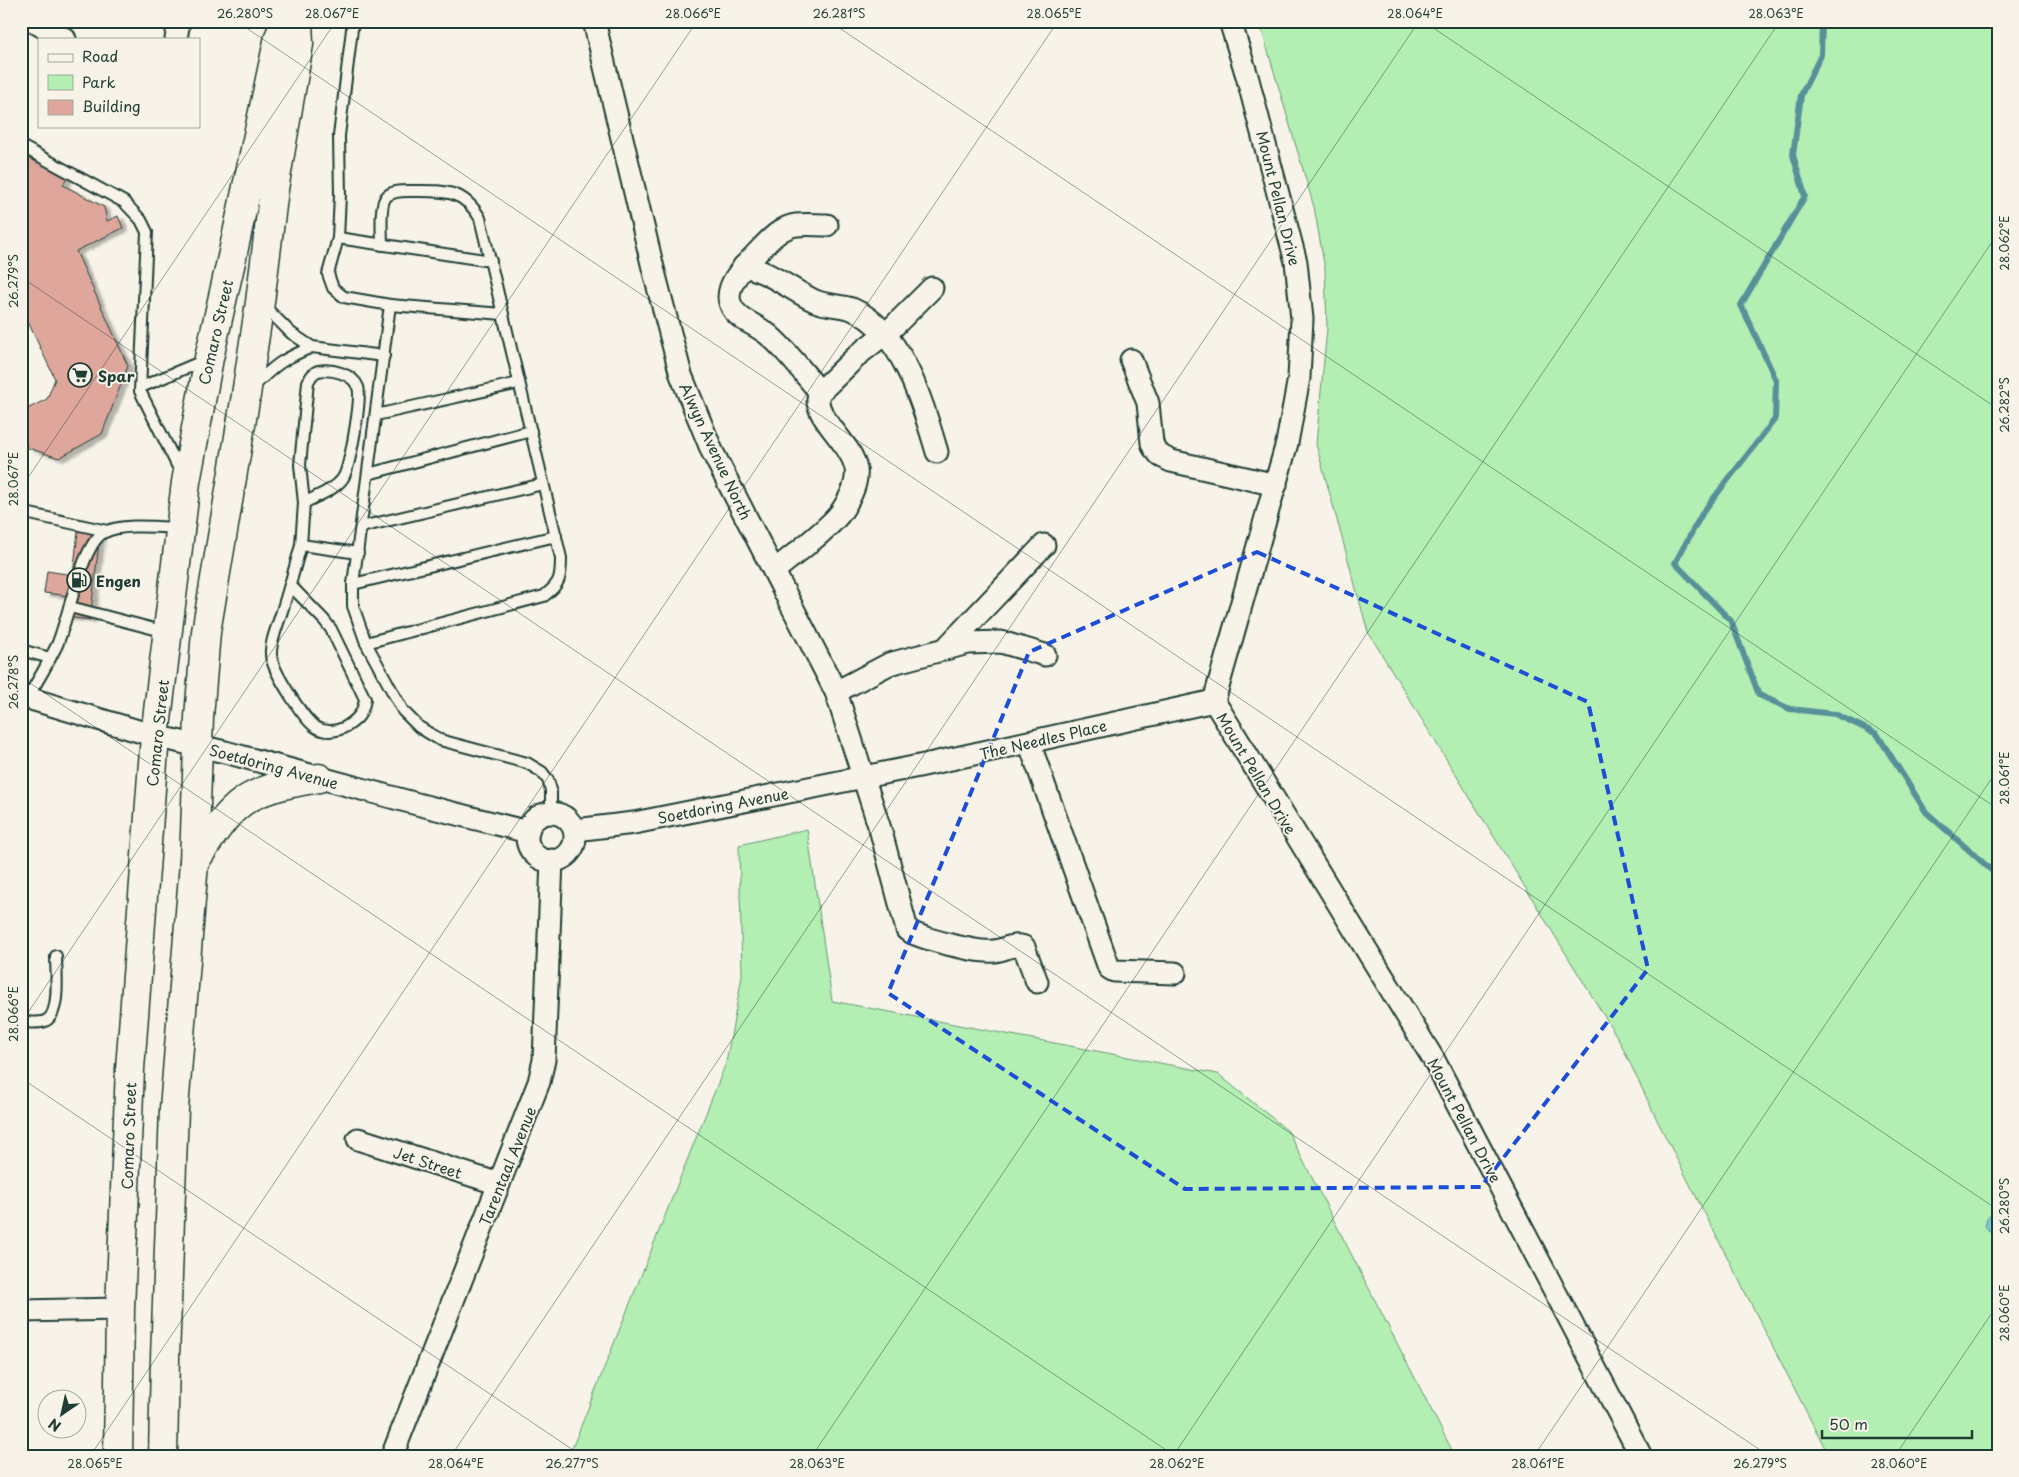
<svg xmlns="http://www.w3.org/2000/svg" width="2019" height="1477" font-family="'Playpen Sans',sans-serif">
<defs>
<filter id="shadow"><feDropShadow dx="5.5" dy="3" stdDeviation="1" flood-color="#0004"/></filter>
</defs>
<rect width="100%" height="100%" fill="#f7f3e8"/>
<filter id="ink" filterUnits="userSpaceOnUse"><feTurbulence type="fractalNoise" baseFrequency=".02" numOctaves="2"/><feDisplacementMap in="SourceGraphic" scale="10" xChannelSelector="R" yChannelSelector="G"/><feConvolveMatrix kernelMatrix="1 2 1 2 8 2 1 2 1" color-interpolation-filters="sRGB"/></filter>
<g filter="url(#ink)">
<!-- green -->
<g fill="#b3eeb3" stroke="#699674">
<polygon points="1259,21 1998,21 1998,1456 1829,1456 1658,1122 1619,1040 1368,632 1316,444 1327,328 1325,269 1314,207"/>
<polygon points="807,829 832,1001 1218,1074 1288,1131 1455,1456 569,1456 726,1063 742,976 739,845"/>
</g>
<!-- water -->
<polygon fill="#7dc8dc" stroke="#579099" points="1998,1210 1998,1242 1985,1226 1987,1218"/>
<g fill="none" stroke-linecap="round" stroke-linejoin="round">
<!-- stream -->
<polyline stroke="#579099" stroke-width="6" points="1822,21 1821,55 1801,95 1793,155 1805,196 1741,305 1776,380 1775,419 1703,512 1675,563 1731,621 1759,695 1790,709 1835,714 1877,734 1926,812 1998,876"/>
</g>
<!-- building -->
<g fill="#dfa69b" stroke="#1f3d34" filter="url(#shadow)">
<polygon points="21,153 67,177 63,185 104,207 107,221 118,216 123,228 76,251 128,366 102,434 59,458 28,448 21,432 21,412 47,399 55,379 21,307"/>
<polygon points="78,531 100,534 90,620 67,617 70,596 44,593 47,571 73,575"/>
</g>
<g fill="none" stroke-linecap="round" stroke-linejoin="round">
<!-- lane casing -->
<g stroke="#1f3d34" stroke-width="14">
<g id="lane">
<polyline points="353,21 339,136 340,195 338,238 328,274 333,288 344,297 390,305 353,584 353,606 366,643 403,711 419,727 440,740 527,763 542,772 548,780 551,790 551,813"/>
<polyline points="21,146 124,202 141,220 147,232 140,391 181,473"/>
<polyline points="338,238 491,261"/>
<polyline points="390,305 503,314"/>
<polyline points="264,306 291,333 312,347 384,356"/>
<path d="M254,386C276,364 283,359 312,347"/>
<polyline points="141,387 205,360"/>
<polyline points="376,415 519,383"/>
<polyline points="368,474 531,431"/>
<polyline points="21,512 107,531"/>
<polyline points="361,527 543,484"/>
<path d="M301,545L304,503L300,465L308,382C310,378 312,373 318,371C331,368 353,374 358,387C362,398 350,467 343,478C335,490 316,496 304,503"/>
<polyline points="353,584 556,536"/>
<path d="M290,585L324,620L331,629L365,699C363,713 358,719 347,726C338,731 327,733 317,728C305,722 272,670 271,655C270,641 278,625 282,611C289,589 295,567 301,545L358,553"/>
<polyline points="70,607 166,632"/>
<path d="M366,643L544,596C560,584 561,578 561,558L480,218C463,189 444,191 413,191C405,191 394,190 387,196C379,203 382,234 382,245"/>
<polyline points="21,650 50,658"/>
<path d="M27,698C38,681 48,663 57,645C68,619 82,545 103,533C120,523 158,527 178,528"/>
<path d="M21,1022C29,1022 38,1024 45,1021C61,1015 56,971 56,956"/>
</g>
</g>
<!-- street casing -->
<g stroke="#1f3d34" stroke-width="25">
<g id="street">
<polyline points="33,21 65,39"/>
<path d="M594,21L653,268L681,375L712,451L836,692L881,832L907,930C922,939 977,953 994,951C1004,950 1014,943 1024,947L1037,982"/>
<polyline points="1230,21 1247,76 1296,262 1302,319 1299,378 1287,443 1214,701 1434,1060 1641,1456"/>
<polyline points="176,39 179,21"/>
<path d="M744,266C771,272 791,290 815,301C827,306 841,305 852,309C903,331 923,405 937,452"/>
<polyline points="1131,360 1148,403 1152,443 1154,448 1161,456 1171,461 1276,485"/>
<path d="M820,392C804,374 790,354 772,338C764,330 753,325 743,319C715,299 735,275 754,256C765,245 779,227 796,225C806,224 817,225 827,225"/>
<path d="M774,571C792,556 829,529 841,512C849,500 858,483 856,469C852,442 808,414 820,392L859,354L892,328L932,288"/>
<polyline points="946,648 1044,545"/>
<polyline points="836,692 889,664 968,643 1001,642 1045,655"/>
<polyline points="21,696 155,736 225,752 417,804 528,832"/>
<polyline points="1029,742 1109,968 1114,971 1175,973"/>
<circle cx="551" cy="837" r="24"/>
<polyline points="575,830 634,823 924,765 1214,701"/>
<polyline points="358,1139 499,1184"/>
<polyline points="21,1311 120,1309"/>
<polyline points="392,1456 539,1082 544,1060 552,860"/>
</g>
</g>
<!-- secondary casing -->
<g stroke="#1f3d34" stroke-width="31">
<g id="secondary">
<path d="M194,863C235,799 243,791 319,778"/>
<polyline points="118,1456 120,1309 130,1069 155,736 186,482 209,358 232,257 279,37 286,21"/>
<polyline points="163,1456 165,1358 174,1109 194,863 199,717 206,632 246,395 260,302 274,189 299,44 298,21"/>
</g>
</g>
<!-- lane -->
<use href="#lane" stroke="#f7f3e8" stroke-width="10"/>
<!-- street -->
<use href="#street" stroke="#f7f3e8" stroke-width="21"/>
<!-- secondary -->
<use href="#secondary" stroke="#f7f3e8" stroke-width="28"/>
</g>
</g>
<!-- marked area -->
<path fill="none" stroke="#1d4ed8" stroke-width="4" stroke-dasharray="10 6" stroke-linejoin="round" d="M1257,552L1588,702L1648,969L1481,1187L1185,1189L888,993L1029,652Z"/>
<!-- ticks -->
<path fill="none" stroke="#1f3d34" stroke-width="1" stroke-opacity="0.45" d="M236,21L1998,1210M829,21L1998,809M1423,21L1998,409M21,277L1769,1456M21,488L336,21M21,677L1175,1456M21,1023L697,21M21,1078L582,1456M90,1456L1058,21M451,1456L1419,21M812,1456L1780,21M1173,1456L1998,233M1534,1456L1998,769M1895,1456L1998,1304"/>
<!-- icons -->
<defs>
<g id="supermarket-ring" transform="scale(1.25)"><circle r="9.5" fill="#f7f3e8" stroke="#1f3d34" stroke-width="1.5"/><path d="M-6-5.5h2.5l.6 2H6L4.5 2H-2.5L-4.4-4H-6ZM-1.5 3.2a1.3 1.3 0 1 0 .1 0ZM3 3.2a1.3 1.3 0 1 0 .1 0Z" fill="#1f3d34"/></g>
<g id="fuel-ring" transform="scale(1.25)"><circle r="9.5" fill="#f7f3e8" stroke="#1f3d34" stroke-width="1.5"/><path d="M-5.5-6h7V0h2V4h1.3V-2.5L3-4.5l.8-.8L6-3V5H2.5V1h-1V6h-7ZM-4.2-4.7v3.2H.2V-4.7Z" fill="#1f3d34"/></g>
</defs>
<g fill-rule="evenodd">
<use href="#supermarket-ring" x="80" y="375"/>
<use href="#fuel-ring" x="79" y="580"/>
</g>
<g text-anchor="middle" dominant-baseline="central" stroke-width="4" stroke-linejoin="round" paint-order="stroke">
<!-- street labels -->
<g font-size="15" fill="#1f3d34" stroke="#f7f3e8">
<text transform="translate(1279 198) rotate(76)">Mount Pellan Drive</text>
<text transform="translate(215 332) rotate(-77)">Comaro Street</text>
<text transform="translate(716 451) rotate(65)">Alwyn Avenue North</text>
<text transform="translate(157 733) rotate(-84)">Comaro Street</text>
<text transform="translate(1043 739) rotate(-13)">The Needles Place</text>
<text transform="translate(274 766) rotate(15)">Soetdoring Avenue</text>
<text transform="translate(1257 773) rotate(59)">Mount Pellan Drive</text>
<text transform="translate(723 805) rotate(-11)">Soetdoring Avenue</text>
<text transform="translate(1465 1120) rotate(62)">Mount Pellan Drive</text>
<text transform="translate(128 1136) rotate(-88)">Comaro Street</text>
<text transform="translate(428 1162) rotate(18)">Jet Street</text>
<text transform="translate(507 1166) rotate(-68)">Tarentaal Avenue</text>
</g>
<!-- poi labels -->
<g font-size="15" font-weight="bold" fill="#1f3d34" stroke="#f7f3e8" text-anchor="start">
<text x="98" y="375">Spar</text>
<text x="96" y="580">Engen</text>
</g>
</g>
<!-- margin -->
<rect width="2019" height="1477" fill="none" stroke="#f7f3e8" stroke-width="55"/>
<!-- legend -->
<rect x="38" y="38" width="162" height="90" fill="#f7f3e8" stroke="#a1aaa0"/>
<rect x="48" y="54" width="25" height="8" fill="#f7f3e8" stroke="#a1aaa0"/>
<text x="82" y="62" font-size="15" fill="#1f3d34">Road</text>
<rect x="48" y="75" width="25" height="15" fill="#b3eeb3" stroke="#a1aaa0"/>
<text x="82" y="88" font-size="15" fill="#1f3d34">Park</text>
<rect x="48" y="100" width="25" height="15" fill="#dfa69b" stroke="#a1aaa0"/>
<text x="82" y="112" font-size="15" fill="#1f3d34">Building</text>
<!-- north arrow -->
<g transform="translate(62 1414) rotate(214)"><circle r="24" fill="#f7f3e8" stroke="#a1aaa0"/>
<path d="M0-4L9 19L0 12L-9 19Z" fill="#1f3d34"/>
<text y="-8" font-size="14" font-weight="bold" text-anchor="middle" fill="#1f3d34">N</text>
</g>
<!-- scale -->
<path d="M1822 1430v8h150v-8" fill="none" stroke="#1f3d34" stroke-width="2.5"/>
<text x="1829" y="1430" font-size="15" fill="#1f3d34" stroke="#f7f3e8" stroke-width="4" paint-order="stroke">50 m</text>
<rect x="28" y="28" width="1964" height="1422" fill="none" stroke="#1f3d34" stroke-width="2"/>
<g font-size="12" text-anchor="middle" fill="#1f3d34">
<text x="245" y="18">26.280°S</text>
<text x="332" y="18">28.067°E</text>
<text x="693" y="18">28.066°E</text>
<text x="839" y="18">26.281°S</text>
<text x="1054" y="18">28.065°E</text>
<text x="1415" y="18">28.064°E</text>
<text x="1776" y="18">28.063°E</text>
<text transform="translate(2005 243) rotate(-90)" y="4">28.062°E</text>
<text transform="translate(14 281) rotate(-90)" y="4">26.279°S</text>
<text transform="translate(2005 405) rotate(-90)" y="4">26.282°S</text>
<text transform="translate(14 479) rotate(-90)" y="4">28.067°E</text>
<text transform="translate(14 682) rotate(-90)" y="4">26.278°S</text>
<text transform="translate(2005 778) rotate(-90)" y="4">28.061°E</text>
<text transform="translate(14 1014) rotate(-90)" y="4">28.066°E</text>
<text transform="translate(2005 1206) rotate(-90)" y="4">26.280°S</text>
<text transform="translate(2005 1313) rotate(-90)" y="4">28.060°E</text>
<text x="95" y="1468">28.065°E</text>
<text x="456" y="1468">28.064°E</text>
<text x="572" y="1468">26.277°S</text>
<text x="817" y="1468">28.063°E</text>
<text x="1177" y="1468">28.062°E</text>
<text x="1538" y="1468">28.061°E</text>
<text x="1760" y="1468">26.279°S</text>
<text x="1899" y="1468">28.060°E</text>
</g>
</svg>
